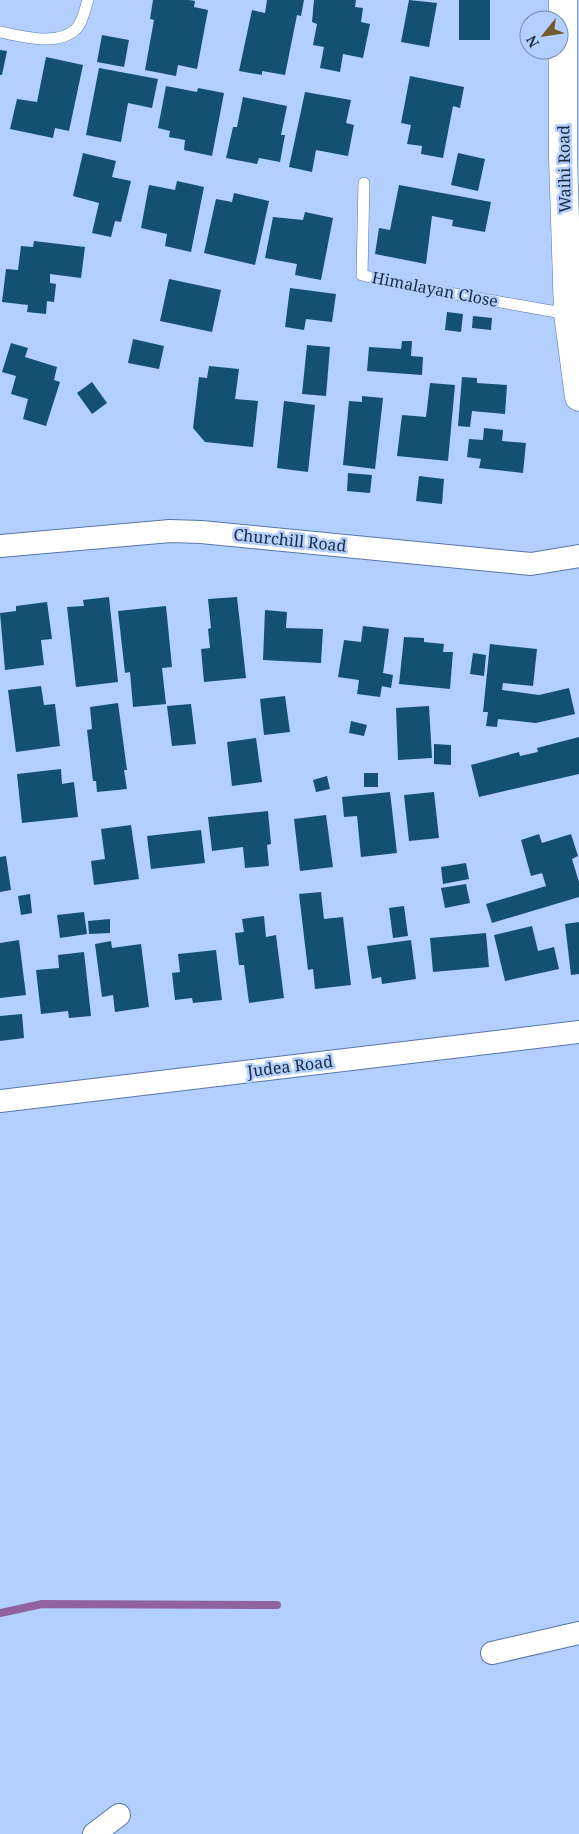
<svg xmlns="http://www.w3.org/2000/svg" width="579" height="1834" font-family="'Noto Serif',serif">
<rect width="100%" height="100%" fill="#b2cffd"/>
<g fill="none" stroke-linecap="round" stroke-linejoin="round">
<!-- stream -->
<polyline stroke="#91639e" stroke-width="8" points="0,1613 42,1604 277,1605"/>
</g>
<!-- building -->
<g fill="#145071">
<polygon points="153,0 189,0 195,1 194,7 208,10 197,69 178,65 176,76 145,70 154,20 150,19"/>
<polygon points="267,0 304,0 301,16 297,15 285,75 262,71 262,75 239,71 252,10 265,13"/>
<polygon points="314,0 356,0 355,7 363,8 361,22 370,24 363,58 343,54 340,72 320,68 324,47 313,45 317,24 312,22"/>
<polygon points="409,0 437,3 429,47 401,42"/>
<rect x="459" y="0" width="31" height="40"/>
<polygon points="102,35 129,40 124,67 97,62"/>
<polygon points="0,50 7,51 2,75 0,75"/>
<polygon points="46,57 83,65 69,131 55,128 53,138 10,129 17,99 37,102"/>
<polygon points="99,68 158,79 152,108 128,103 121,142 86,135"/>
<polygon points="410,76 464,87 460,108 453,106 443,158 421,154 422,146 407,144 411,125 401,123"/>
<polygon points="166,86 197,92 198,88 224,93 212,156 184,150 185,140 169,137 170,131 158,128"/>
<polygon points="305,92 351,100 346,123 354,125 348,156 316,150 312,172 289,167"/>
<polygon points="243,97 287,106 281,135 285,135 280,162 259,158 257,164 226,158 233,127 237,127"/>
<polygon points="83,153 116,161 112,177 131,181 121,222 115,221 111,237 92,233 99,203 73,196"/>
<polygon points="458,153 485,159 478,191 451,185"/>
<polygon points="177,181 204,187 191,252 165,246 167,234 141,228 149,185 175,190"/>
<polygon points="399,185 491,202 485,232 452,226 453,220 432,216 426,264 375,254 379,228 390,230"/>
<polygon points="234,193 269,201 255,265 204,253 216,199 232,202"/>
<polygon points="305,212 333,218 321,280 295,275 297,264 265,258 273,217 303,220"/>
<polygon points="34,241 85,247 81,278 50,274 50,283 56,284 54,302 47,301 46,314 27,312 28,305 2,302 6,269 18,270 21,246 33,247"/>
<polygon points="169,279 221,290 212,332 160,321"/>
<polygon points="290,288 336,294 332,322 306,319 304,330 285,327"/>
<polygon points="447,312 463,314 461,332 445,330"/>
<polygon points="473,316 492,318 491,330 472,328"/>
<polygon points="133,339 164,346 159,369 128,363"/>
<polygon points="402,341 412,341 411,356 423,357 422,375 367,371 369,347 401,349"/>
<polygon points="11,343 28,348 25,357 57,367 54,380 60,382 46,426 23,419 28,399 11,394 16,376 2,372"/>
<polygon points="307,345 330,347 326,396 302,394"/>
<polygon points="209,366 239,369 235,399 258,401 253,447 205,442 193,428 199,377 207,378"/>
<polygon points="462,377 477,378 477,383 507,385 505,414 472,411 470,427 458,426"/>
<polygon points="92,382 107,403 92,414 77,393"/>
<polygon points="430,383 455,385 448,461 397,456 402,415 426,417"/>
<polygon points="362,396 383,398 375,469 343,465 349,401 362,402"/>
<polygon points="284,401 315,405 308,472 277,468"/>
<polygon points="484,428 503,430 502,441 526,443 523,473 479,468 481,459 467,457 469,439 483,440"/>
<polygon points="348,473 372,475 370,493 347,491"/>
<polygon points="419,476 444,479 442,504 416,501"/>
<polygon points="109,597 118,682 76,687 67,607 84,606 83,600"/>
<polygon points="237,597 246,678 204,682 201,649 210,648 208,629 211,628 208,599"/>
<polygon points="47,602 52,639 41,640 44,665 5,670 0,613 16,611 16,606"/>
<polygon points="166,606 172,667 162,668 166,704 133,707 130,672 125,673 118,611"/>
<polygon points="265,610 287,612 286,628 323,629 321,663 263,660"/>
<polygon points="363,626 389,629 383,673 393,675 391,688 382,686 380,697 357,694 359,680 338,677 344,640 361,642"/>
<polygon points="404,637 424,638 424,642 444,644 443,652 453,652 450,689 399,684"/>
<polygon points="490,644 537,649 533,686 503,683 502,690 539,695 569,688 575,714 536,723 498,719 497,727 486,726 488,712 483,712"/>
<polygon points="473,653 486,655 484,676 470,674"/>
<polygon points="41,686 44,705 55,704 60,746 16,752 8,690"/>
<polygon points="285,696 290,732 264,735 260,699"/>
<polygon points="118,703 127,770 124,770 127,789 97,792 96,781 93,781 87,730 92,729 90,707"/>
<polygon points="191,704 196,744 172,746 167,706"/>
<polygon points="429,706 432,758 398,760 396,708"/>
<polygon points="351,721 367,725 364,736 349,733"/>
<polygon points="579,737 579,774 479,797 471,765 519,752 520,756 538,752 537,748"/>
<polygon points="256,738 262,782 232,786 227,742"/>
<polygon points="434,744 451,745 451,765 434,764"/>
<polygon points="61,769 62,784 74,782 78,817 22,823 17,774"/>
<rect x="364" y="773" width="14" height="14"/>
<polygon points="327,776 330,789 316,792 313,780"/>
<polygon points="390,792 397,853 361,857 357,816 344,817 342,797"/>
<polygon points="434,792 439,838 409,841 404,795"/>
<polygon points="268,811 271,844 267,845 269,866 245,868 243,847 212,851 208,817"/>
<polygon points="326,815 333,867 300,871 294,819"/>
<polygon points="131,825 139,879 94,885 91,861 105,859 101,829"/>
<polygon points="201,830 205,863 151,869 147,836"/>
<polygon points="539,834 542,843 571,834 578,856 572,859 579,882 579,897 492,923 486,904 546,886 542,873 531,876 521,840"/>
<polygon points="6,856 11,890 0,892 0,857"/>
<polygon points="466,863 469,879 443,884 441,867"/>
<polygon points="466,884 470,903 445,908 441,888"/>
<polygon points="321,892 324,919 343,917 351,985 315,989 313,969 308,970 299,894"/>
<polygon points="30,894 32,913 21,915 18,896"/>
<polygon points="404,906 408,936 393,938 389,908"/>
<polygon points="84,912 87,934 60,938 57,915"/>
<polygon points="264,916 266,937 276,935 284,998 249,1003 244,965 239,965 235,933 244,932 242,919"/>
<polygon points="110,919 110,933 89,934 88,921"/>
<polygon points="579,922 579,974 571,975 565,924"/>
<polygon points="532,926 538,951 554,947 559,969 505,981 494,935"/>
<polygon points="486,933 489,967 433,972 430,938"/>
<polygon points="19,940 26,995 0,998 0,943"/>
<polygon points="411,940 416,979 382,984 381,977 372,979 367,946"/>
<polygon points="111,941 112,948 141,944 149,1007 115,1012 113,995 102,997 95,944"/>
<polygon points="216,950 222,1000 193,1003 192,998 175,1000 172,973 180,972 178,954"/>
<polygon points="84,952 91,1016 69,1018 68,1011 41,1014 36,970 59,968 58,955"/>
<polygon points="22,1014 24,1038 0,1041 0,1016"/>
</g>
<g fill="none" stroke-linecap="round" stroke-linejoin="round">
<!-- service casing -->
<g stroke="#5677ab" stroke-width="12">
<g id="service">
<path d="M0,32C22,36 57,47 76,29C83,22 85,9 88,0"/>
<polyline points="364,183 362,275 393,283 568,314"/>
</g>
</g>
<!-- minor casing -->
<g stroke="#5677ab" stroke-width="24">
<g id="minor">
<polyline points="0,546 170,531 201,532 531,564 579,556"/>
<polyline points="0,1101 579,1032"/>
<polyline points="492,1653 579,1633"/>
<polyline points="94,1834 119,1815"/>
</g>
</g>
<!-- secondary casing -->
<g stroke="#5677ab" stroke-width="29">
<polyline id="secondary" points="563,0 563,157 568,314 579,397"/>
</g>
<!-- service -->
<use href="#service" stroke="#fff" stroke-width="11"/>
<!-- minor -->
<use href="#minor" stroke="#fff" stroke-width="22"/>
<!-- secondary -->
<use href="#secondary" stroke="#fff" stroke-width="28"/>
</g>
<g text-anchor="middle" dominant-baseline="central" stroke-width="5" stroke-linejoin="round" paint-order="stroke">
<!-- street labels -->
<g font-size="16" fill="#1c2a3f" stroke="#b2cffd">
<text transform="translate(564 169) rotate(-91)">Waihi Road</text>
<text transform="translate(435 289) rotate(11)">Himalayan Close</text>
<text transform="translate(290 540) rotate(6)">Churchill Road</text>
<text transform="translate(290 1066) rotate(-7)">Judea Road</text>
</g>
</g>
<!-- north arrow -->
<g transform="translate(544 35) rotate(240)"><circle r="24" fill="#b2cffd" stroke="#768db1"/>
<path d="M0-4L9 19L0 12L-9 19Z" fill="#74592b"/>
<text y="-8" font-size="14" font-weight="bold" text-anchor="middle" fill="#1c2a3f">N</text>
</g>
</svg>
